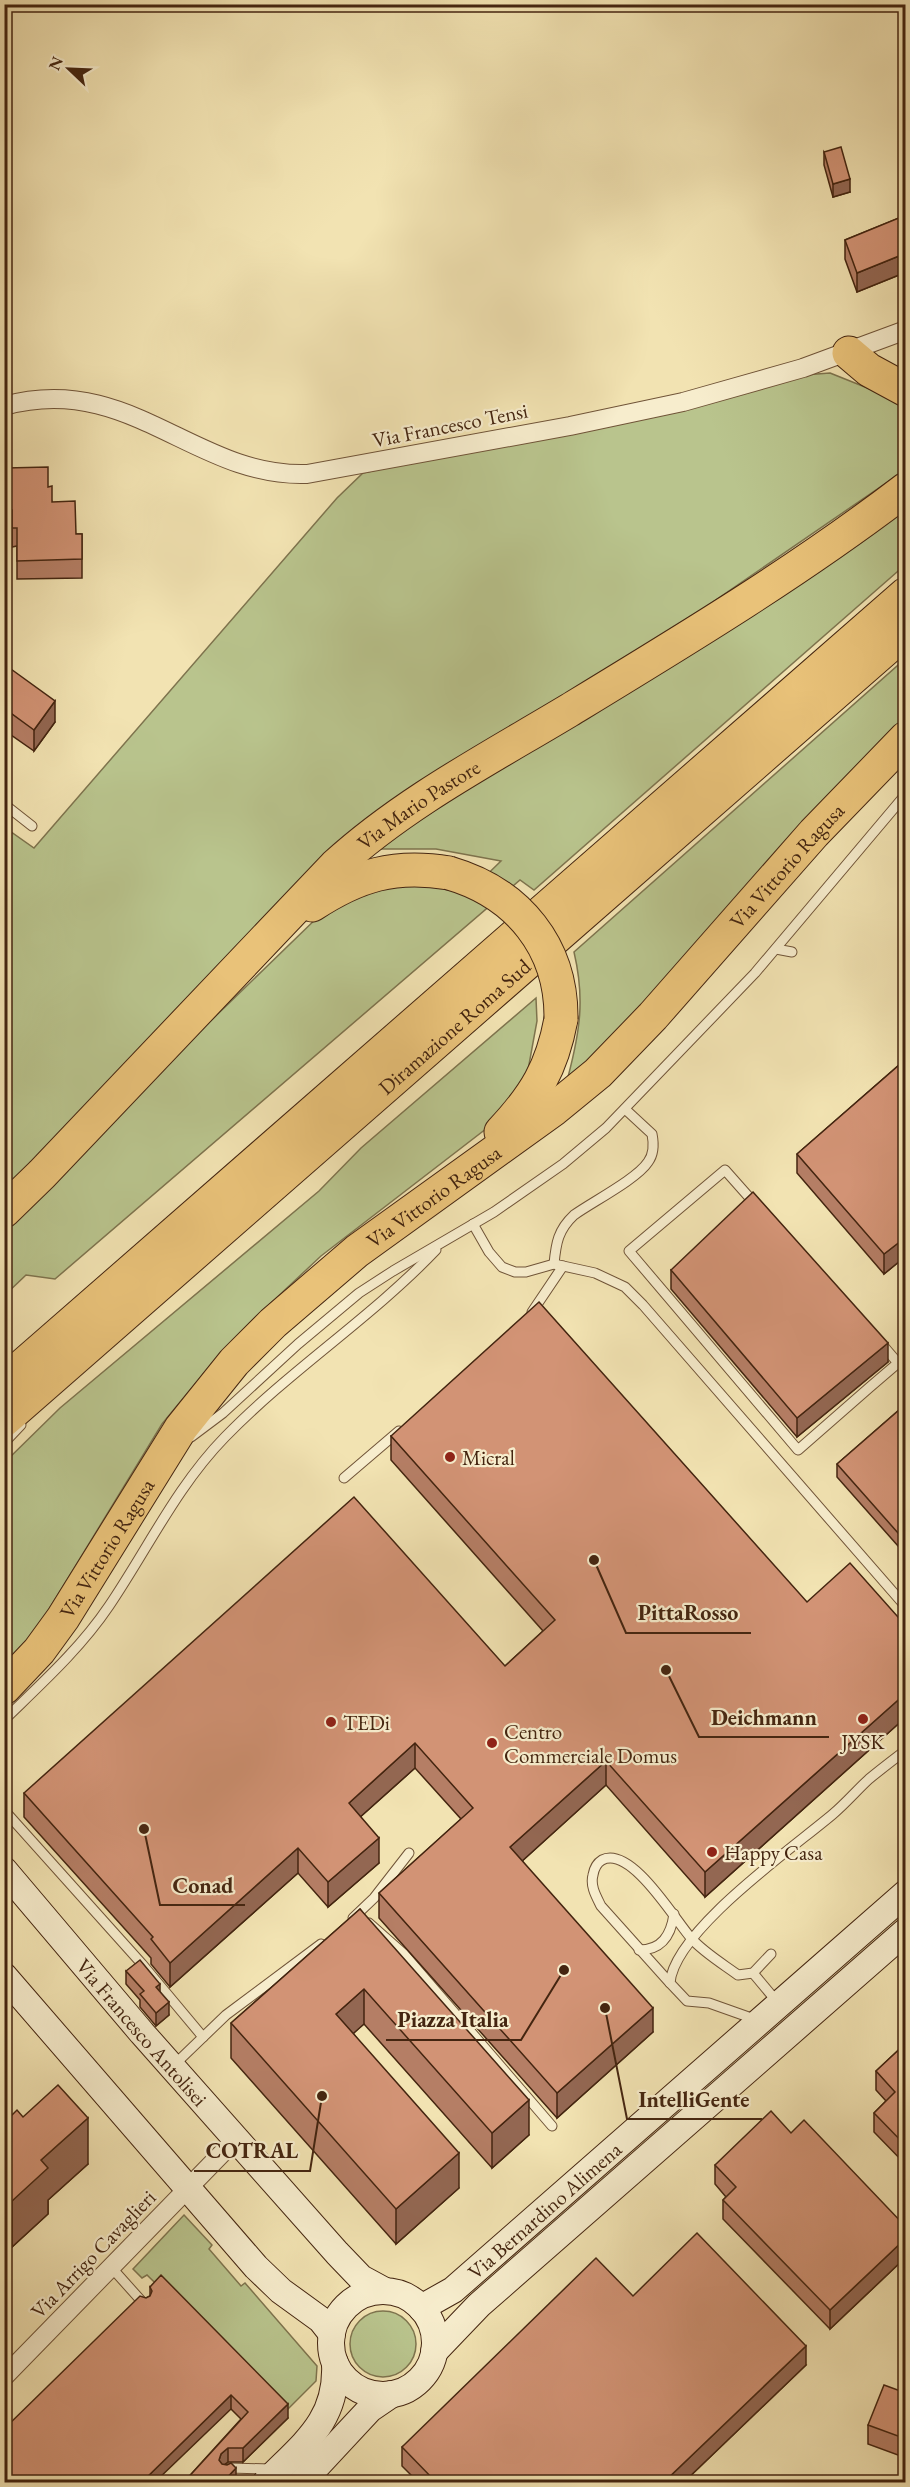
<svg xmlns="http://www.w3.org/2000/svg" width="910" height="2487" font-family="'EB Garamond',serif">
<rect width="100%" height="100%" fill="#f2e3b2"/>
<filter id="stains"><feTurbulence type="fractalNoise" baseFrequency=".00333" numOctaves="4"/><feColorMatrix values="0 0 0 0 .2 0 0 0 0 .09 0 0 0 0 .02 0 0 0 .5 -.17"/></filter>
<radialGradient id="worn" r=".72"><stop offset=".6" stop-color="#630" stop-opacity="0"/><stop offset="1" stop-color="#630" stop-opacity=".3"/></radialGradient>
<!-- green -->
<g fill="#b9c48d" stroke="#7e744e" stroke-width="1.5">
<polygon points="830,373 905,403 905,470 608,674 382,809 338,842 9,1185 4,1183 4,827 34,848 337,498 363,473 804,375"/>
<polygon points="905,501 905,565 534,890 520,880 55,1279 26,1275 5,1295 5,1226 127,1102 324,911 372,885 440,886 466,895 501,861 436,849 376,849"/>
<path d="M905,659V722L886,741L613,1042L568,1077C580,1031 585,999 574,952Z"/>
<polygon points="536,998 537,1021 528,1070 524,1080 491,1125 321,1256 255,1318 214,1361 162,1424 40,1624 5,1670 5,1462 60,1408 319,1191 361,1148"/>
<polygon points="184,2215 212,2245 209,2249 241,2286 245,2283 317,2366 316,2381 286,2411 147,2275 142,2278 133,2269"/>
<circle cx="383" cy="2344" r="33"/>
</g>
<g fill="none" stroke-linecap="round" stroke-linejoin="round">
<!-- lane casing -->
<g stroke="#705438" stroke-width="11">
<g id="lane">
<polyline points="4,804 32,826"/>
<polyline points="776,949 792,952"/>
<polyline points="756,1205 725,1170 629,1251 798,1450 870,1387 898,1363 906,1360"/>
<polyline points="473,1224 489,1252 502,1267 515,1272 526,1272 554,1264 595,1273 625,1287 643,1305 906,1607"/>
<path d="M554,1264C556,1243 558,1230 574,1215C592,1202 637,1179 648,1162C654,1154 654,1144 652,1134L625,1109"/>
<polyline points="532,1312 563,1266"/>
<polyline points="880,1342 898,1363"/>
<polyline points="191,1437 223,1413 298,1344 359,1293 393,1271 494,1212 563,1164 606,1128 755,973 906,794"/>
<polyline points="4,1443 21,1425"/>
<polyline points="344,1478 399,1431"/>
<path d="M4,1720C41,1684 80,1649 109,1606C147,1550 177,1486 225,1437C290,1370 371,1318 436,1250"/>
<polyline points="4,1810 142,1964 203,2037"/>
<polyline points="353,1918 374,1898 409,1853"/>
<polyline points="369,1923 403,1953 552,2126"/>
<path d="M639,1950C662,1950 671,1935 674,1914"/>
<polyline points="753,1973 778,2003"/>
<path d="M670,1983L601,1906C596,1896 590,1886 593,1875C594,1869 597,1863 602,1860C631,1845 675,1920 691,1938C703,1952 723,1964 738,1975L753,1973L771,1954"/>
<path d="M757,2020L709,2003L687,2001L670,1983C674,1931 793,1848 833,1814C846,1803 857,1790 869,1779C881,1769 893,1760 906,1750"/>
<polyline points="173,2066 226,2015 321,1944"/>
<polyline points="111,2267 145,2305"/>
<polyline points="227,2471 230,2468 271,2469"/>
</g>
</g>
<!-- street casing -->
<g stroke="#705438" stroke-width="20">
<g id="street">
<path d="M4,406C129,371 195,478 307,474L570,426L683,402L803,368L906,330"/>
<polyline points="4,2377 236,2139"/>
</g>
</g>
<!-- secondary casing -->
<g stroke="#442510" stroke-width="28">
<g id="secondary">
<path id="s1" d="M4,1870L142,2033L337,2253L361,2278L385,2291"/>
<polyline points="4,1976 256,2267 281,2291 321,2320 332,2334"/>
<circle cx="383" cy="2343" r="52"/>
<path id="s2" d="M421,2308L453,2290L906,1893"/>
<polyline points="434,2352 479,2305 906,1931"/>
<path d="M266,2482C303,2444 338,2421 335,2363"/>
<polyline points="302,2482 370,2409 392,2394"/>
</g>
</g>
<!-- highway casing -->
<g stroke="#442510" stroke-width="35">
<g id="highway">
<polyline points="849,353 869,370 906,390"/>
<path d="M312,905C358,875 394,864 449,873"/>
<path d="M501,1132C535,1096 552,1068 561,1019"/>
<path id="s3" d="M4,1211L42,1174L335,866C404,803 488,759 568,711C683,641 799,571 906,489"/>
<polyline points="4,1382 906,594"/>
<path id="s4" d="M4,1420L906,631"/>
<path id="s5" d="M4,1688L39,1651L63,1618L181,1428L234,1362L273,1323L357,1251L554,1109L598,1073L653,1016L814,833L906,738"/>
</g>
</g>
<!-- lane -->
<use href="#lane" stroke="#f7edcd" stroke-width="9"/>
<!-- street -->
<use href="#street" stroke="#f7edcd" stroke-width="18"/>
<!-- secondary -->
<use href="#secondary" stroke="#f7edcd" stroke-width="26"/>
<!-- highway -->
<use href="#highway" stroke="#e9c279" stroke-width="33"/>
<!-- highway-bridge casing -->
<g stroke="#442510" stroke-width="35" stroke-linecap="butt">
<path id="highway-bridge" d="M449,873C518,893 562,947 561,1019"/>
</g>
<!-- highway-bridge -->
<use href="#highway-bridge" stroke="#e9c279" stroke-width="33"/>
</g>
<!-- wall -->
<g fill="#b57e65" stroke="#442510" stroke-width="1.5">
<polygon points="824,152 850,192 833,197 824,165"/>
<polygon points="906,215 906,277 901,279 899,275 857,292 845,259 845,240"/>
<polygon points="4,439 6,468 48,487 52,502 76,534 82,534 82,578 17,579 17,546 12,547 12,529 4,529"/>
<polygon points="4,664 55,722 34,751 4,730"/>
<polygon points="906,1059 906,1256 884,1274 797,1173 797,1154"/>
<polygon points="671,1270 888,1362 797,1437 671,1289"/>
<polygon points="906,1404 906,1555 837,1477 837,1464"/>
<polygon points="391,1436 807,1602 906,1626 906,1717 705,1897 606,1785 522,1861 653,2032 557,2118 379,1918 379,1893 461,1819 415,1768 360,1817 379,1863 328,1907 298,1873 170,1987 151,1964 151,1958 24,1817 24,1793 505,1666 543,1631 391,1460"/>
<polygon points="360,1909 529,2135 492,2168 364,2024 353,2033 459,2188 396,2244 231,2058 231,2023"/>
<polygon points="126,1971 160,1993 169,2015 156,2026 140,2007 140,2000 126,1984"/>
<polygon points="906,2043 906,2165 874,2132 874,2113 886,2101 876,2090 876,2071"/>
<polygon points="10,2117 23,2117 88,2164 48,2200 48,2214 12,2247 10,2245 4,2249"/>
<polygon points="791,2133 906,2227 906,2257 830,2329 723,2219 723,2200 726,2197 715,2184 715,2165"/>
<polygon points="150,2287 288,2418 243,2462 228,2462 225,2464 236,2481 184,2482 241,2419 231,2409 146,2298 150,2296"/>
<polygon points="633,2296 806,2365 684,2482 418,2482 402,2466 402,2447"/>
<polygon points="906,2393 906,2458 868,2444 868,2425"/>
</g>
<!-- shaded-wall -->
<g fill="#936752" stroke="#442510" stroke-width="1.5">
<polygon points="850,179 850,192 833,197 833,184"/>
<polygon points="899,256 899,275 857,292 857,273"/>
<polygon points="906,258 906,277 901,279 901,260"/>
<polygon points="55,701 55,722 34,751 34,730"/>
<polygon points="906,1237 906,1256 884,1274 884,1254"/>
<polygon points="888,1343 888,1362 797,1437 797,1418"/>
<polygon points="906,1693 906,1717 705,1897 705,1872"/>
<polygon points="415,1743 415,1768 349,1827 349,1803"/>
<polygon points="606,1761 606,1785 510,1872 510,1847"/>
<polygon points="379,1838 379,1863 328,1907 328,1882"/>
<polygon points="298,1848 298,1873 170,1987 170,1963"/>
<polygon points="160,1984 160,1996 156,1987"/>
<polygon points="364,1989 364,2024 336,2049 336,2014"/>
<polygon points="169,2002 169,2015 156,2026 156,2013"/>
<polygon points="653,2008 653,2032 557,2118 557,2093"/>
<polygon points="529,2100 529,2135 492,2168 492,2133"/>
<polygon points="88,2118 88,2164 48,2200 48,2214 12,2247 12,2201 41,2160"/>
<polygon points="459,2153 459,2188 396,2244 396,2209"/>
<polygon points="10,2199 10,2245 4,2249 4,2203"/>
<polygon points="906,2238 906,2257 830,2329 830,2310"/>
<polygon points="806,2346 806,2365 684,2482 664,2482"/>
<polygon points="231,2395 231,2409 155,2482 142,2482"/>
<polygon points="288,2404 288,2418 243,2462 243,2448"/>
<polygon points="228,2448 228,2462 221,2467 219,2460 221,2454"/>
<polygon points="236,2468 236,2481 235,2482 223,2482"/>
</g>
<!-- building -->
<g fill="#d29375" stroke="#442510" stroke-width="1.5">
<polygon points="841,147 850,179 833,184 824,152"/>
<polygon points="906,215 906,258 901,260 899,256 857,273 845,240"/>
<polygon points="4,439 6,439 6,468 48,467 48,487 52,486 52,502 75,501 76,534 82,534 82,559 17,561 17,528 12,528 12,510 4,510"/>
<polygon points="4,664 55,701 34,730 4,708"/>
<polygon points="906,1059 906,1237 884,1254 797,1154"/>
<polygon points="753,1192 888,1343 797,1418 671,1270"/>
<polygon points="539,1302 807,1602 850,1563 906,1626 906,1693 705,1872 606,1761 510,1847 653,2008 557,2093 379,1893 473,1808 415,1743 349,1803 379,1838 328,1882 298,1848 170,1963 151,1939 153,1937 24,1793 354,1497 505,1666 555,1620 391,1436"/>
<polygon points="906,1404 906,1542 837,1464"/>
<polygon points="360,1909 529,2100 492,2133 364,1989 336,2014 459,2153 396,2209 231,2023"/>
<polygon points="140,1960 160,1984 156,1987 169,2002 156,2013 140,1994 144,1991 126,1971"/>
<polygon points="906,2043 906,2146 874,2113 895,2092 876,2071"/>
<polygon points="58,2085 88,2118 41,2160 48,2168 12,2201 10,2199 4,2203 4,2111 10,2117 17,2110 23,2117"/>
<polygon points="771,2111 791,2133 804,2120 906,2227 906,2238 830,2310 723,2200 736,2187 715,2165"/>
<polygon points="697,2233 806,2346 664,2482 436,2482 402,2447 596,2258 633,2296"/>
<polygon points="161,2275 288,2404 243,2448 228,2448 221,2454 219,2460 222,2464 227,2465 231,2463 236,2468 223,2482 184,2482 248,2412 231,2395 142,2482 4,2482 4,2429 140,2296 146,2298 150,2296 152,2291 150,2287"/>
<polygon points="884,2385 906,2393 906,2439 868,2425"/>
</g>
<!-- markers -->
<g fill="#8f2418" stroke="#f7edcd" stroke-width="2">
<circle cx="450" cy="1457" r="6"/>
<circle cx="863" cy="1719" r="6"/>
<circle cx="331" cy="1722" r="6"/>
<circle cx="492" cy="1743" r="6"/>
<circle cx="712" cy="1852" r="6"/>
</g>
<g text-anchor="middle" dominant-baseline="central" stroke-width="4.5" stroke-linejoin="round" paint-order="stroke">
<!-- street labels -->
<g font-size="21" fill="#442510" stroke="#f7edcd">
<text transform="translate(450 425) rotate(-11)">Via Francesco Tensi</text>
<text stroke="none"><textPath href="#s3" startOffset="582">Via Mario Pastore</textPath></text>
<text stroke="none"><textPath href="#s5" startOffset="1146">Via Vittorio Ragusa</textPath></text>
<text stroke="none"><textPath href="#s4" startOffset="598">Diramazione Roma Sud</textPath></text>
<text stroke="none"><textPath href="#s5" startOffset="660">Via Vittorio Ragusa</textPath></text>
<text stroke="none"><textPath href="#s5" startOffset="174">Via Vittorio Ragusa</textPath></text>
<text stroke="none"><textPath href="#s1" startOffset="213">Via Francesco Antolisei</textPath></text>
<text stroke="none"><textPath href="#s2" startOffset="158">Via Bernardino Alimena</textPath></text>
<text transform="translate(93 2254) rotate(-46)">Via Arrigo Cavaglieri</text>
</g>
<!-- poi labels -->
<g font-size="21" fill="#442510" stroke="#f7edcd" text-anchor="start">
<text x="462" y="1457">Micral</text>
<text x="343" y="1722">TEDi</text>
<text x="504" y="1731">Centro<tspan x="504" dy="24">Commerciale Domus</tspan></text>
<text x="863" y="1741" text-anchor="middle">JYSK</text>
<text x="724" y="1852">Happy Casa</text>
</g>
</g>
<!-- callouts -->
<path fill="none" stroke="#442510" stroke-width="2" d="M594 1560L626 1633H751M666 1670L699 1737H829M144 1829L160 1905H245M564 1970L521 2040H386M605 2008L627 2119H762M322 2096L310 2171H194"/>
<g fill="#442510" stroke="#f7edcd" stroke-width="2">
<circle cx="594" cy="1560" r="6"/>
<circle cx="666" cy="1670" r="6"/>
<circle cx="144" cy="1829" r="6"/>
<circle cx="564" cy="1970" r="6"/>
<circle cx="605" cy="2008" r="6"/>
<circle cx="322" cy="2096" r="6"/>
</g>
<g font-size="22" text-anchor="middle" font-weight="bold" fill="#442510" stroke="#f7edcd" stroke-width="4.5" stroke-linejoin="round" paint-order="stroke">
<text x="688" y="1620">PittaRosso</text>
<text x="764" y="1725">Deichmann</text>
<text x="203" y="1893">Conad</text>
<text x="453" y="2027">Piazza Italia</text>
<text x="694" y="2107">IntelliGente</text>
<text x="252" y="2158">COTRAL</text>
</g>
<!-- margin -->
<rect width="910" height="2487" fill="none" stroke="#f2e3b2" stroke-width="24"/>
<rect x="6" y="6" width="898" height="2475" fill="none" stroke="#442510" stroke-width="3"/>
<rect x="12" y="12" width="886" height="2463" fill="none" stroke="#442510" stroke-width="1.5"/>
<!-- north arrow -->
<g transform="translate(69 69) rotate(293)" stroke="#f7edcd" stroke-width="4.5" paint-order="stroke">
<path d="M0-4.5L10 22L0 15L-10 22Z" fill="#442510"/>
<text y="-9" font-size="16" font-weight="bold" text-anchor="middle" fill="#442510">N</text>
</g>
<rect width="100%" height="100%" filter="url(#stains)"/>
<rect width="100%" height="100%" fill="url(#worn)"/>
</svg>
